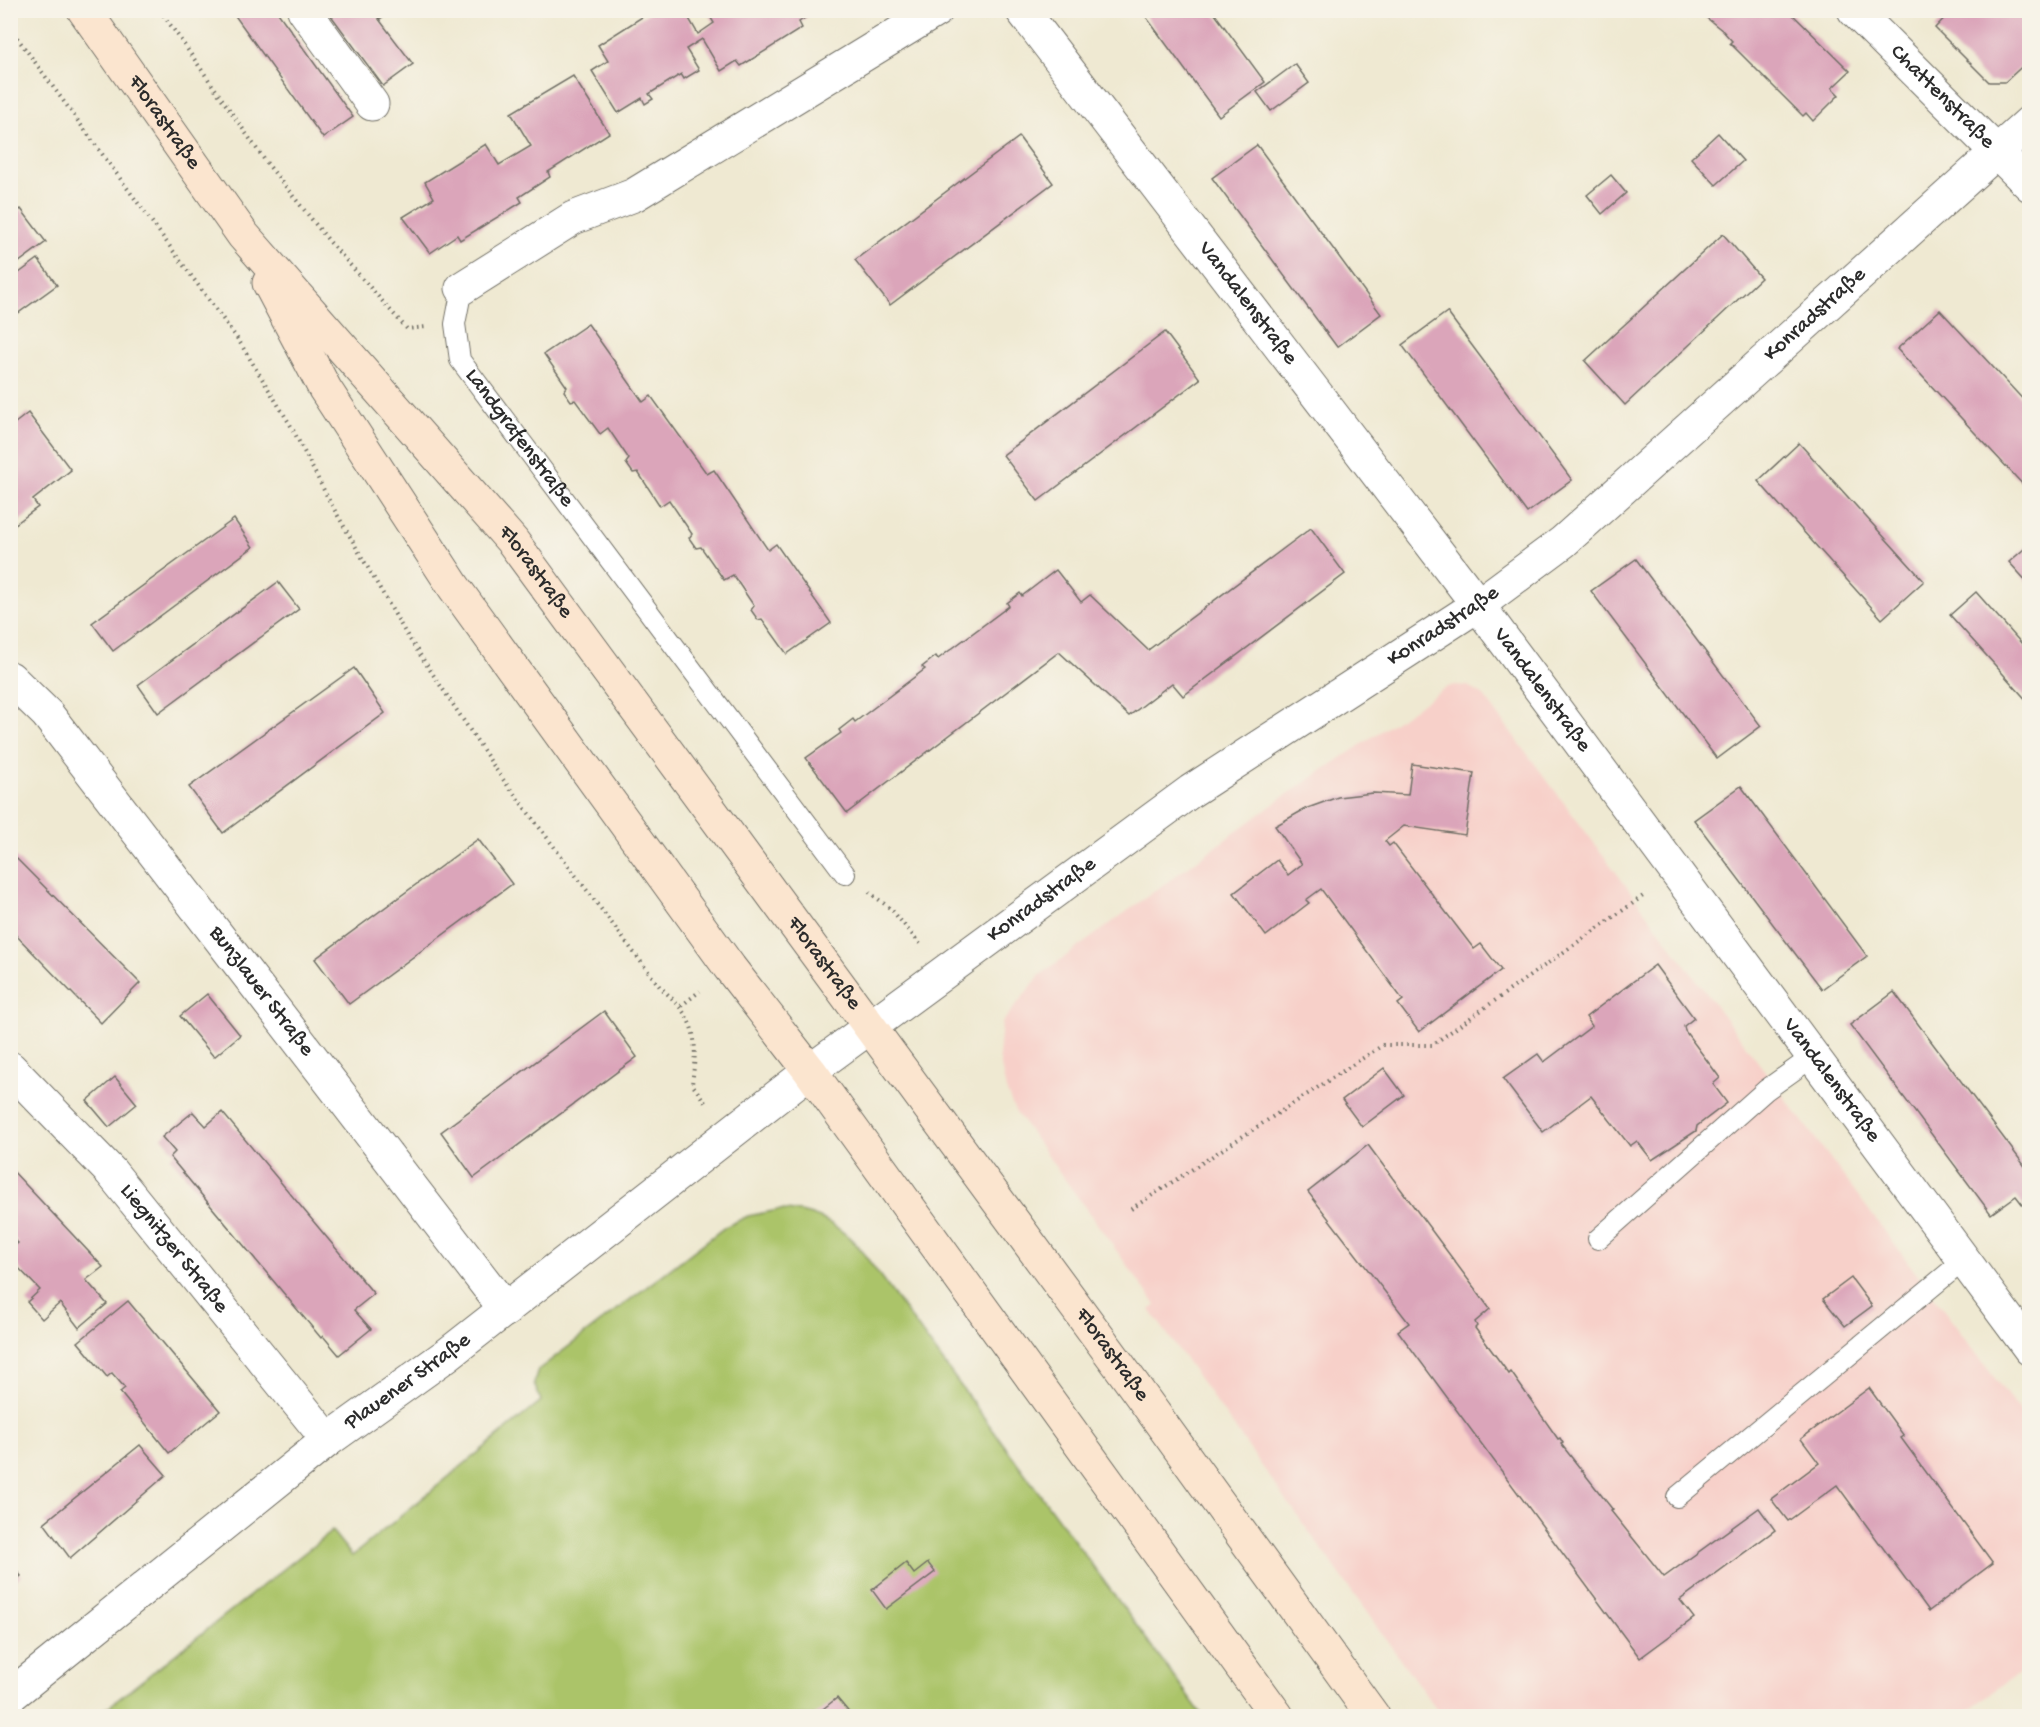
<svg xmlns="http://www.w3.org/2000/svg" width="2040" height="1727" font-family="'Gochi Hand',sans-serif">
<rect width="100%" height="100%" fill="#f7f3e8"/>
<filter id="ink" filterUnits="userSpaceOnUse"><feTurbulence type="fractalNoise" baseFrequency=".0167" numOctaves="2"/><feDisplacementMap in="SourceGraphic" scale="12" xChannelSelector="R" yChannelSelector="G"/><feConvolveMatrix kernelMatrix="1 2 1 2 8 2 1 2 1" color-interpolation-filters="sRGB"/></filter>
<filter id="wash" filterUnits="userSpaceOnUse"><feTurbulence type="fractalNoise" baseFrequency=".008" numOctaves="4" result="noise"/><feDisplacementMap in="SourceGraphic" scale="24" xChannelSelector="R" yChannelSelector="G"/><feGaussianBlur stdDeviation="1.35" result="paint"/><feColorMatrix in="noise" values="0 0 0 0 0 0 0 0 0 0 0 0 0 0 0 0 0 1.4 0 .05"/><feComposite in="paint" operator="in"/></filter>
<g filter="url(#wash)">
<rect width="100%" height="100%" fill="#efe9d2"/>
<!-- built -->
<polygon fill="#f7d0c9" points="1454,685 1468,686 1484,696 2029,1424 2029,1665 1960,1716 1441,1716 1150,1310 1156,1305 1015,1111 1006,1090 999,1056 1002,1023 1040,975 1282,798 1445,688"/>
<!-- green -->
<path fill="#abc469" stroke="#6b784a" stroke-width="1.5" d="M778,1210C812,1210 835,1222 858,1246L1203,1716H97L332,1531L352,1556L541,1401L534,1383L538,1370L725,1227L748,1216Z"/>
<g id="blocks">
<!-- building -->
<g fill="#dba5ba">
<polygon points="231,10 276,10 353,117 323,138"/>
<polygon points="327,10 372,10 413,64 383,86"/>
<polygon points="374,10 392,10 380,19"/>
<polygon points="653,10 684,10 698,34 714,23 706,10 817,10 799,22 802,28 741,66 737,61 721,71 702,39 686,49 699,70 684,79 681,74 649,94 653,99 645,104 642,98 618,113 592,71 608,61 598,45"/>
<polygon points="1141,10 1212,10 1265,82 1219,116"/>
<polygon points="1697,10 1754,10 1758,14 1761,10 1788,10 1850,71 1832,88 1839,95 1813,121 1806,113 1803,116 1730,43 1732,41 1723,31"/>
<polygon points="1952,10 1988,10 1991,14 1994,10 2030,10 2030,59 2005,82 1989,82 1935,28"/>
<polygon points="1295,64 1309,83 1271,111 1257,92"/>
<polygon points="573,76 609,133 548,172 550,177 519,197 522,202 460,240 457,235 430,253 403,217 434,198 425,182 486,144 499,165 531,146 511,113"/>
<polygon points="1718,133 1743,161 1716,185 1691,158"/>
<polygon points="1019,137 1053,183 890,305 855,260"/>
<polygon points="1257,145 1381,314 1337,347 1212,178"/>
<polygon points="1611,175 1626,193 1602,214 1587,195"/>
<polygon points="21,209 46,242 14,266 19,273 38,259 57,285 10,319 10,216"/>
<polygon points="1723,234 1761,278 1625,405 1585,361"/>
<polygon points="1940,310 2030,407 2027,489 1897,349"/>
<polygon points="1447,312 1572,480 1527,513 1402,345"/>
<polygon points="588,324 643,402 651,396 707,474 714,470 768,550 776,544 831,623 787,654 762,619 758,620 751,610 754,606 733,575 724,580 701,547 696,548 689,538 692,534 669,500 660,506 638,472 633,473 626,463 629,459 608,428 600,434 575,400 571,401 564,391 567,387 544,354"/>
<polygon points="1165,332 1200,379 1038,501 1003,455"/>
<polygon points="28,413 71,470 33,500 38,507 10,528 10,427"/>
<polygon points="1799,443 1924,581 1882,619 1758,481"/>
<polygon points="234,519 253,547 113,651 92,623"/>
<polygon points="1311,528 1345,574 1183,696 1172,683 1129,716 1059,652 847,813 806,758 841,733 839,730 853,719 855,722 925,669 922,667 936,656 938,659 1009,606 1007,603 1020,593 1022,596 1056,570 1081,602 1090,595 1148,650"/>
<polygon points="2030,544 2030,585 2009,562"/>
<polygon points="1636,559 1761,726 1717,759 1591,591"/>
<polygon points="278,582 299,609 158,713 138,685"/>
<polygon points="1976,592 2030,653 2030,704 1950,615"/>
<polygon points="354,668 385,713 223,833 189,787"/>
<polygon points="1412,764 1474,773 1465,835 1404,826 1385,841 1389,846 1393,843 1474,949 1481,944 1501,970 1419,1032 1398,1004 1403,1000 1321,889 1306,900 1309,903 1266,936 1234,893 1277,860 1288,875 1302,864 1275,826 1305,809 1338,797 1373,793 1408,795"/>
<polygon points="1741,786 1867,956 1822,989 1694,820"/>
<polygon points="478,839 512,884 349,1004 315,959"/>
<polygon points="10,852 140,983 101,1023 10,929"/>
<polygon points="1655,965 1694,1018 1684,1026 1685,1031 1720,1078 1713,1084 1727,1103 1697,1126 1696,1131 1652,1160 1637,1141 1630,1146 1591,1096 1543,1132 1503,1079 1538,1054 1544,1062 1592,1026 1586,1017"/>
<polygon points="1894,992 2030,1173 2030,1214 2016,1196 1991,1214 1850,1025"/>
<polygon points="207,994 240,1035 214,1057 180,1016"/>
<polygon points="604,1011 637,1057 474,1178 441,1132"/>
<polygon points="1384,1068 1404,1095 1362,1127 1342,1100"/>
<polygon points="115,1077 137,1104 109,1127 87,1101"/>
<polygon points="193,1112 206,1126 222,1112 374,1294 354,1310 371,1329 339,1355 323,1336 321,1338 170,1157 175,1152 162,1137"/>
<polygon points="1368,1145 1490,1309 1475,1322 1477,1326 1475,1328 1509,1374 1511,1372 1558,1439 1560,1438 1563,1443 1561,1444 1613,1510 1611,1511 1664,1577 1759,1508 1775,1530 1680,1600 1694,1618 1640,1658 1398,1331 1409,1323 1308,1192"/>
<polygon points="10,1168 103,1267 86,1280 107,1304 79,1328 60,1303 42,1319 27,1302 40,1290 10,1259 10,1250 18,1243 10,1236"/>
<polygon points="1851,1278 1872,1306 1845,1326 1823,1299"/>
<polygon points="128,1301 220,1411 169,1453 120,1392 125,1388 112,1373 107,1377 78,1342"/>
<polygon points="1869,1388 1904,1436 1901,1438 1993,1563 1929,1611 1837,1485 1788,1521 1771,1499 1819,1463 1801,1439"/>
<polygon points="140,1445 166,1475 70,1558 44,1523"/>
<polygon points="906,1563 914,1574 928,1563 935,1572 886,1609 872,1590"/>
<polygon points="10,1564 21,1576 10,1585"/>
<polygon points="837,1698 852,1716 814,1716"/>
</g>
</g>
</g>
<g filter="url(#ink)">
<use href="#blocks" fill-opacity="0" stroke="#706e65" stroke-width="1.5"/>
<g fill="none" stroke-linecap="round" stroke-linejoin="round">
<!-- service casing -->
<g stroke="#706e65" stroke-width="22">
<g id="service">
<path id="s1" d="M462,288L455,324L460,360L845,874"/>
<polyline points="1598,1239 1766,1090 1811,1058"/>
<polyline points="1677,1497 1963,1261"/>
</g>
</g>
<!-- minor casing -->
<g stroke="#706e65" stroke-width="35">
<g id="minor">
<polyline points="304,10 372,104"/>
<path id="s2" d="M1022,10L1478,605L2030,1349"/>
<path id="s3" d="M1854,10L2030,185"/>
<polyline points="462,288 573,218 634,195 937,10"/>
<path id="s4" d="M10,678L47,714L506,1310"/>
<path id="s5" d="M10,1068L111,1172L328,1440"/>
<path id="s6" d="M10,1696L328,1440L448,1354L810,1071"/>
</g>
</g>
<!-- tertiary casing -->
<g stroke="#706e65" stroke-width="35">
<g id="tertiary">
<path id="s7" d="M810,1071L1191,791L1478,605L1563,542L2030,122"/>
</g>
</g>
<!-- secondary casing -->
<g stroke="#706e65" stroke-width="35">
<g id="secondary">
<path id="s8" d="M84,10L243,235L513,542L1124,1372L1373,1716"/>
<polyline points="269,283 325,389 454,587 730,968 810,1071 1277,1716"/>
</g>
</g>
<!-- path -->
<g stroke="#706e65" stroke-width="4" stroke-dasharray="1.5 4.5" stroke-linecap="butt">
<polyline points="160,10 266,162 329,241 407,329 426,327"/>
<path d="M10,28L239,341L291,426L330,502L405,632L499,774L660,987C697,1020 698,1037 692,1084L707,1105"/>
<polyline points="869,892 891,909 920,944"/>
<polyline points="681,1006 700,991"/>
<polyline points="1131,1209 1383,1045 1432,1045 1646,894"/>
</g>
<!-- service -->
<use href="#service" stroke="#fff" stroke-width="20"/>
<!-- minor -->
<use href="#minor" stroke="#fff" stroke-width="33"/>
<!-- tertiary -->
<use href="#tertiary" stroke="#fff" stroke-width="33"/>
<!-- secondary -->
<use href="#secondary" stroke="#fbe5cf" stroke-width="33"/>
</g>
</g>
<g text-anchor="middle" dominant-baseline="central" stroke-width="4.5" stroke-linejoin="round" paint-order="stroke">
<!-- street labels -->
<g font-size="22" fill="#2b2b2b" stroke="#f7f3e8">
<text stroke="none"><textPath href="#s3" startOffset="124">Chattenstraße</textPath></text>
<text stroke="none"><textPath href="#s8" startOffset="138">Florastraße</textPath></text>
<text stroke="none"><textPath href="#s2" startOffset="370">Vandalenstraße</textPath></text>
<text stroke="none"><textPath href="#s7" startOffset="1260">Konradstraße</textPath></text>
<text stroke="none"><textPath href="#s1" startOffset="171">Landgrafenstraße</textPath></text>
<text stroke="none"><textPath href="#s8" startOffset="722">Florastraße</textPath></text>
<text stroke="none"><textPath href="#s7" startOffset="774">Konradstraße</textPath></text>
<text stroke="none"><textPath href="#s2" startOffset="856">Vandalenstraße</textPath></text>
<text stroke="none"><textPath href="#s7" startOffset="288">Konradstraße</textPath></text>
<text stroke="none"><textPath href="#s8" startOffset="1208">Florastraße</textPath></text>
<text stroke="none"><textPath href="#s4" startOffset="402">Bunzlauer Straße</textPath></text>
<text stroke="none"><textPath href="#s2" startOffset="1342">Vandalenstraße</textPath></text>
<text stroke="none"><textPath href="#s5" startOffset="244">Liegnitzer Straße</textPath></text>
<text stroke="none"><textPath href="#s8" startOffset="1694">Florastraße</textPath></text>
<text stroke="none"><textPath href="#s6" startOffset="507">Plauener Straße</textPath></text>
</g>
</g>
<!-- margin -->
<rect width="2040" height="1727" fill="none" stroke="#f7f3e8" stroke-width="36"/>
</svg>
